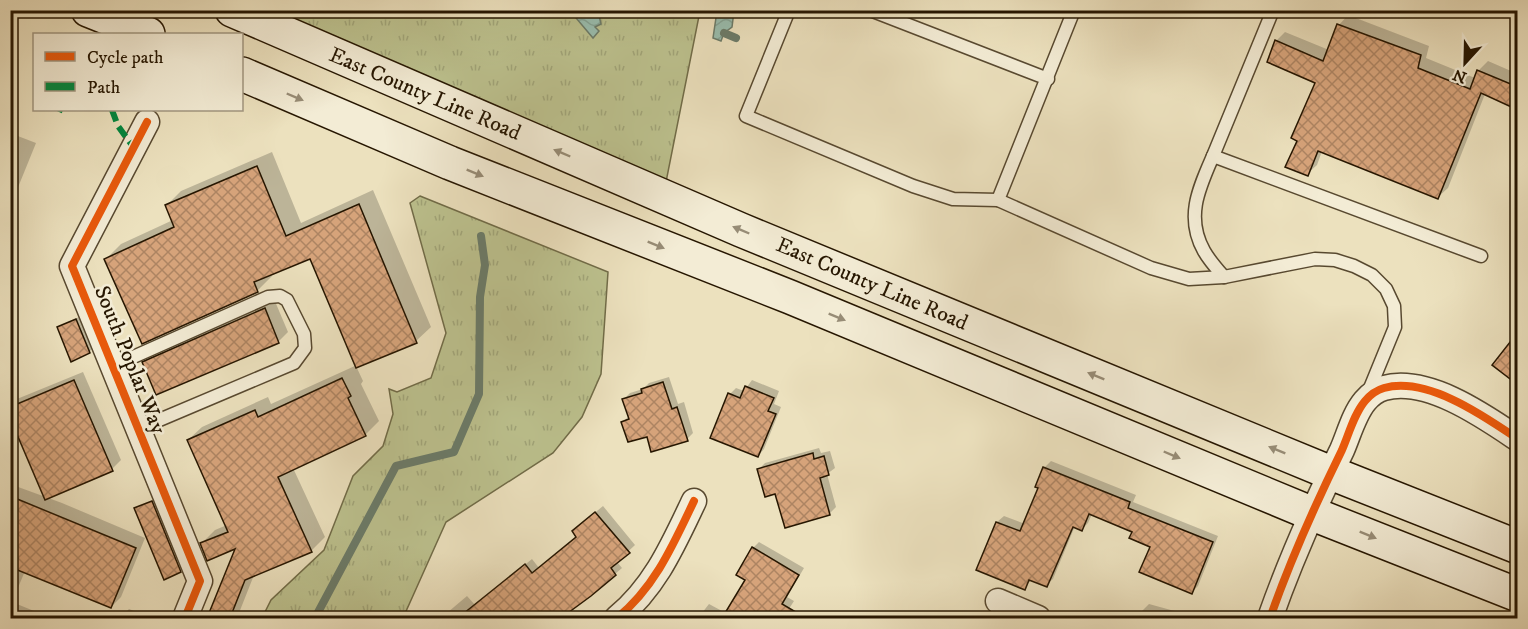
<svg xmlns="http://www.w3.org/2000/svg" width="1528" height="629" font-family="'IM FELL DW Pica',serif">
<defs>
<pattern id="grass-tufts" width="24" height="20" patternUnits="userSpaceOnUse" patternTransform="scale(1.5)"><rect width="24" height="20" fill="#bcc18e"/><path d="M3 7l-1-3M5 7V3M7 7l1-3M15 17l-1-3M17 17v-4M19 17l1-3" fill="none" stroke="#a1a579"/></pattern>
<pattern id="water-waves" width="16" height="10" patternUnits="userSpaceOnUse" patternTransform="scale(1.5)"><rect width="16" height="10" fill="#99beaf"/><path d="M0 5q4-4 8 0t8 0" fill="none" stroke="#84a395"/></pattern>
<pattern id="building-cross-hatch" width="8" height="8" patternUnits="userSpaceOnUse" patternTransform="scale(1.5)"><rect width="8" height="8" fill="#d6a37a"/><path d="M0 0l8 8M0 8l8-8" fill="none" stroke="#ad8462"/></pattern>
</defs>
<rect width="100%" height="100%" fill="#ece1be"/>
<filter id="stains"><feTurbulence type="fractalNoise" baseFrequency=".00333" numOctaves="4"/><feColorMatrix values="0 0 0 0 .2 0 0 0 0 .09 0 0 0 0 .02 0 0 0 .5 -.17"/></filter>
<radialGradient id="worn" r=".72"><stop offset=".6" stop-color="#630" stop-opacity="0"/><stop offset="1" stop-color="#630" stop-opacity=".3"/></radialGradient>
<!-- grass -->
<g fill="url(#grass-tufts)" stroke="#716c48" stroke-width="1.5">
<polygon points="259,11 700,11 666,182"/>
<polygon points="420,196 608,272 601,374 582,417 553,453 446,522 403,618 262,618 271,600 324,550 353,476 383,446 393,414 389,389 397,392 431,378 446,333 410,203"/>
</g>
<!-- water -->
<g fill="url(#water-waves)" stroke="#6b7b69" stroke-width="1.5">
<polygon points="574,11 598,11 601,24 595,27 599,31 593,38 576,18"/>
<polygon points="717,11 734,11 732,27 724,33 721,41 713,38"/>
</g>
<!-- shadow -->
<g fill="#0003">
<polygon points="1348,15 1429,46 1426,58 1475,78 1478,71 1488,61 1518,74 1518,107 1485,94 1448,188 1438,197 1322,151 1317,165 1307,174 1299,140 1317,82 1276,41 1285,32 1329,50 1339,25"/>
<polygon points="10,133 36,143 10,207"/>
<polygon points="272,152 301,223 373,190 431,327 416,341 356,366 363,381 361,384 379,421 365,435 293,468 325,537 311,551 254,575 237,618 209,618 238,546 202,543 215,530 227,525 188,440 202,427 268,397 271,404 357,365 311,257 271,274 272,276 257,291 106,259 121,244 173,220 167,205 181,191"/>
<polygon points="274,299 288,332 278,342 144,362 153,353"/>
<polygon points="79,317 92,349 89,352 58,327"/>
<polygon points="83,372 121,460 112,469 10,415 10,406 17,399"/>
<polygon points="669,377 678,404 684,402 693,433 687,439 648,435 623,422 629,416 624,399 630,393 643,389 649,383"/>
<polygon points="752,380 779,391 774,404 781,407 764,449 758,456 730,394 736,388 744,391"/>
<polygon points="819,448 821,453 830,451 835,468 827,474 836,507 830,513 786,526 776,492 759,469 765,463"/>
<polygon points="1051,461 1136,495 1133,502 1218,536 1198,586 1192,592 1152,546 1134,531 1092,514 1088,523 1082,529 1075,526 1053,579 1046,585 1032,579 1024,588 978,569 997,522 1004,516 1025,524 1040,487 1037,486 1045,467"/>
<polygon points="10,484 62,503 145,538 121,597 111,607 25,571 12,602 39,613 37,618 10,618"/>
<polygon points="155,499 183,568 180,571 136,509"/>
<polygon points="603,506 635,545 617,562 622,568 615,574 559,618 536,618 534,617 532,618 441,618 467,596 475,605 532,559 539,568 578,536 580,525"/>
<polygon points="759,542 804,568 787,597 794,601 783,618 767,618 735,600 747,580 753,548"/>
<polygon points="709,604 735,618 698,618"/>
<polygon points="1149,604 1200,618 1140,618 1142,611"/>
<polygon points="129,609 152,618 120,618"/>
</g>
<g fill="none" stroke-linecap="round" stroke-linejoin="round">
<!-- stream -->
<g stroke="#6b7b69" stroke-width="8">
<polyline points="724,33 736,38"/>
<polyline points="315,618 396,466 454,452 479,394 480,297 485,265 481,236"/>
</g>
</g>
<!-- building -->
<g fill="url(#building-cross-hatch)" stroke="#261601" stroke-width="1.5">
<polygon points="1337,24 1421,55 1418,68 1470,89 1477,70 1518,87 1518,110 1481,93 1438,199 1318,151 1308,176 1285,167 1297,141 1291,138 1315,83 1267,62 1275,40 1323,61"/>
<polygon points="257,166 286,236 359,204 417,343 356,368 310,259 254,282 258,292 142,344 104,259 174,227 165,205"/>
<polygon points="265,308 279,343 156,395 142,362"/>
<polygon points="76,319 90,353 71,362 57,327"/>
<polygon points="1518,332 1518,385 1492,365"/>
<polygon points="342,378 351,396 348,398 366,436 278,477 312,552 245,580 230,618 207,618 235,549 207,561 200,543 228,532 187,440 255,410 258,417"/>
<polygon points="74,380 113,471 45,500 10,418 10,407"/>
<polygon points="663,382 672,409 677,407 688,441 651,452 647,437 628,442 621,422 629,419 622,399 642,393 641,389"/>
<polygon points="745,386 774,398 768,411 776,414 758,457 710,438 728,393 740,398"/>
<polygon points="813,453 814,459 824,456 829,475 820,478 830,515 785,528 775,494 765,497 757,469"/>
<polygon points="1043,467 1130,502 1128,508 1213,542 1192,594 1139,572 1150,547 1129,538 1132,532 1089,514 1082,531 1073,527 1047,587 1029,580 1025,590 976,570 996,522 1020,531 1038,488 1035,487"/>
<polygon points="10,496 136,548 111,608 10,567"/>
<polygon points="152,501 181,572 164,580 134,508"/>
<polygon points="595,512 630,553 611,568 616,575 591,596 561,618 458,618 525,564 532,573 576,537 572,531"/>
<polygon points="752,547 799,575 782,604 806,618 722,618 745,580 736,575"/>
</g>
<g fill="none" stroke-linecap="round" stroke-linejoin="round">
<!-- service casing -->
<g stroke="#584930" stroke-width="15">
<g id="service">
<polyline points="789,10 746,116 913,186 953,199 998,200"/>
<polyline points="870,10 1048,79"/>
<polyline points="1074,10 998,200 1151,268 1189,279 1224,277 1315,259 1335,260 1354,266 1372,275 1386,289 1394,306 1395,327 1368,393"/>
<polyline points="1213,156 1273,10"/>
<path d="M1224,277C1217,269 1209,260 1204,251C1185,217 1199,188 1213,156L1481,256"/>
<polyline points="113,366 268,297 280,296 287,300 304,334 305,348 294,363 138,429"/>
</g>
</g>
<!-- minor casing -->
<g stroke="#584930" stroke-width="27">
<g id="minor">
<polyline points="147,122 72,266 200,581 185,618"/>
<polyline points="998,601 1038,618"/>
<path d="M617,618C655,587 673,545 694,501"/>
<path d="M1270,618C1290,561 1315,505 1342,450C1349,434 1354,414 1365,401C1370,395 1377,390 1384,388C1427,376 1484,416 1518,439"/>
</g>
</g>
<!-- secondary casing -->
<g stroke="#261601" stroke-width="36">
<g id="secondary">
<polyline points="88,10 148,34"/>
<polyline points="232,10 741,230 1331,473 1518,547"/>
<polyline points="242,74 450,163 790,297 1313,514 1518,595"/>
</g>
</g>
<!-- service -->
<use href="#service" stroke="#f3ecd5" stroke-width="12"/>
<!-- minor -->
<use href="#minor" stroke="#f3ecd5" stroke-width="24"/>
<!-- secondary -->
<use href="#secondary" stroke="#f3ecd5" stroke-width="33"/>
<!-- quiet -->
<g stroke="#00873e" stroke-width="6" stroke-dasharray="12 6" stroke-linecap="butt">
<polyline points="112,110 118,126 134,148"/>
<polyline points="59,112 60,110"/>
</g>
<!-- cycleway casing -->
<g stroke="#f3ecd5" stroke-width="11">
<g id="cycleway">
<polyline points="147,122 72,266 200,581 185,618"/>
<path d="M617,618C655,587 673,545 694,501"/>
<path d="M1270,618C1290,561 1315,505 1342,450C1349,434 1354,414 1365,401C1370,395 1377,390 1384,388C1427,376 1484,416 1518,439"/>
</g>
</g>
<!-- cycleway -->
<use href="#cycleway" stroke="#e8590c" stroke-width="8"/>
</g>
<!-- one-way arrows -->
<defs><path id="oneway-solid" d="M-6-.8H1V-3.2L6.5 0L1 3.2V.8H-6Z" transform="scale(1.5)"/></defs>
<g fill="#978c76">
<use href="#oneway-solid" transform="translate(295 97) rotate(23)"/>
<use href="#oneway-solid" transform="translate(562 153) rotate(-157)"/>
<use href="#oneway-solid" transform="translate(475 173) rotate(22)"/>
<use href="#oneway-solid" transform="translate(741 230) rotate(-157)"/>
<use href="#oneway-solid" transform="translate(656 245) rotate(22)"/>
<use href="#oneway-solid" transform="translate(837 317) rotate(22)"/>
<use href="#oneway-solid" transform="translate(1096 376) rotate(-158)"/>
<use href="#oneway-solid" transform="translate(1277 450) rotate(-158)"/>
<use href="#oneway-solid" transform="translate(1172 455) rotate(23)"/>
<use href="#oneway-solid" transform="translate(1368 535) rotate(22)"/>
</g>
<g text-anchor="middle" dominant-baseline="central" stroke-width="5" stroke-linejoin="round" paint-order="stroke">
<!-- street labels -->
<g font-size="22" fill="#261601" stroke="#f3ecd5">
<text transform="translate(425 94) rotate(23)">East County Line Road</text>
<text transform="translate(872 284) rotate(23)">East County Line Road</text>
<text transform="translate(130 360) rotate(68)">South Poplar Way</text>
</g>
</g>
<!-- margin -->
<rect width="1528" height="629" fill="none" stroke="#ece1be" stroke-width="36"/>
<rect x="12" y="12" width="1504" height="605" fill="none" stroke="#261601" stroke-width="3"/>
<rect x="18" y="18" width="1492" height="593" fill="none" stroke="#261601" stroke-width="1.5"/>
<!-- legend -->
<rect x="33" y="33" width="210" height="78" fill="#f3ecd5" stroke="#a19680" stroke-width="1.5"/>
<rect x="45" y="52" width="30" height="9" fill="#e8590c" stroke="#a19680" stroke-width="1.5"/>
<text x="87" y="63" font-size="18" fill="#261601">Cycle path</text>
<rect x="45" y="82" width="30" height="9" fill="#00873e" stroke="#a19680" stroke-width="1.5"/>
<text x="87" y="93" font-size="18" fill="#261601">Path</text>
<!-- north arrow -->
<g transform="translate(1465 63) rotate(202)" stroke="#f3ecd5" stroke-width="4.5" paint-order="stroke">
<path d="M0-4.5L10 22L0 15L-10 22Z" fill="#261601"/>
<text y="-9" font-size="16" font-weight="bold" text-anchor="middle" fill="#261601">N</text>
</g>
<rect width="100%" height="100%" filter="url(#stains)"/>
<rect width="100%" height="100%" fill="url(#worn)"/>
</svg>
